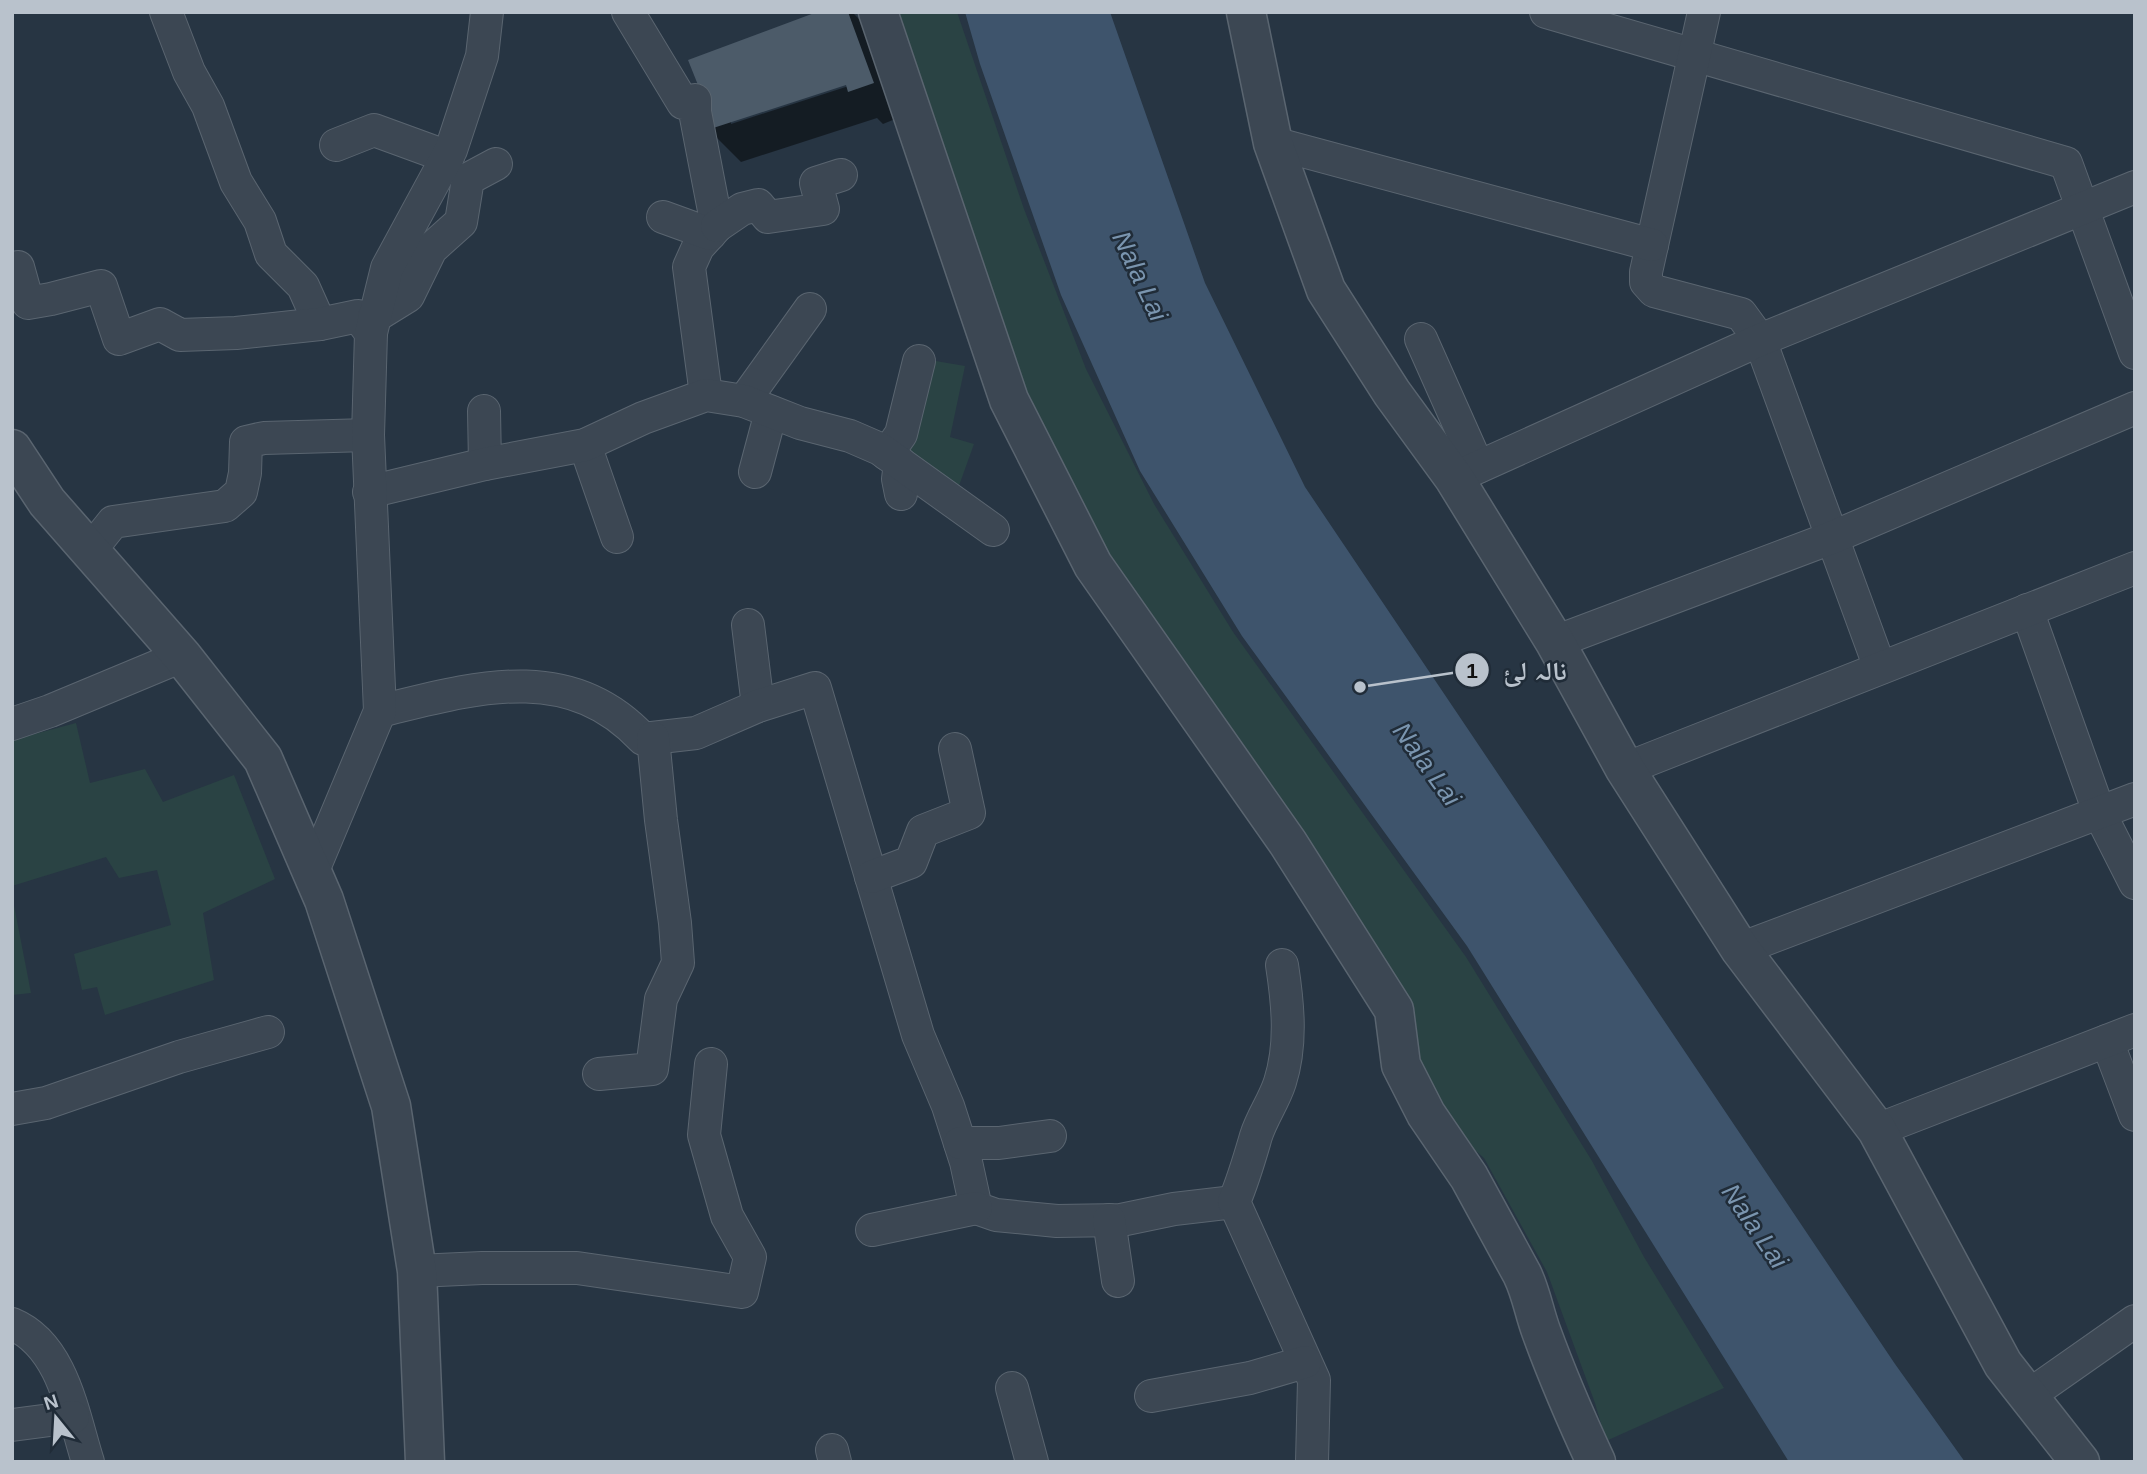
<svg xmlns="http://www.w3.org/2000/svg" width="2147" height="1474" font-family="Arial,'Noto Naskh Arabic',sans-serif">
<rect width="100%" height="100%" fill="#273543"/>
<!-- green -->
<g fill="#2a4344">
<polygon points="897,12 957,12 1024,209 1086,369 1154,504 1233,632 1466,957 1592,1161 1644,1257 1724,1388 1606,1441 1595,1403 1547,1272 1484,1158 1455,1133 1153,631 1024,408"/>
<polygon points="924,359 965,366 950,437 974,444 956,494 898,458"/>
<polygon points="76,723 90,783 145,769 163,802 234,775 275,879 203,913 214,980 105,1015 97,987 82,990 74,954 171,925 157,870 119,878 106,857 12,886 12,740"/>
<polygon points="12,895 31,993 12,995"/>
</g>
<!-- water -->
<polygon fill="#3e546c" points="965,12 1110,12 1205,283 1305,487 1895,1364 1965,1462 1789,1462 1467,946 1242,636 1140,471 1061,295 980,64"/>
<!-- shadow -->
<path fill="#0007" fill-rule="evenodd" d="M820,12H852L876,36L905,115L883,124L877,118L741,162L708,129ZM854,80L855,84L731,124V120Z"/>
<!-- building -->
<polygon fill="#4c5b69" points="817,12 848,12 874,83 848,92 846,85 707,130 706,105 688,60"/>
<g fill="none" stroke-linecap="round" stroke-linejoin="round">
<!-- minor casing -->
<g stroke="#5a6570" stroke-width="34">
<g id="minor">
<polyline points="166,12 189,72 208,106 236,182 260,221 271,254 303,286 320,324"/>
<polyline points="628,12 683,103 695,100 695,112 717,226 698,247 689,267 706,395"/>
<polyline points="1546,12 2066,163 2135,353"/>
<polyline points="1704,12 1646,272 1646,282 1654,291 1741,314 1760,340 1880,668"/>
<polyline points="1273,143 1652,245"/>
<polyline points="336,145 374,130 448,157"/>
<polyline points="663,217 710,234"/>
<polyline points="717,226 742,209 758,205 768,217 823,209 816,183 841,175"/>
<polyline points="12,269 18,267 28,303 51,299 101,286 119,339 160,324 180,335 236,333 320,324 358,316 371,333"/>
<polyline points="374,317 408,296 431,249 461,222 468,179 496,164"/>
<polyline points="1421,339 1478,467"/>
<polyline points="744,401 810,309"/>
<polyline points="484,411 485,464"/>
<polyline points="585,445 617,537"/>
<polyline points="887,454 901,434 919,361"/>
<polyline points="900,463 898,479 901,494"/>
<polyline points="755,472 771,412"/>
<polyline points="1454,478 1760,340 2135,187"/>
<polyline points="369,492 485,464 585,445 643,418 706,395 744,401 800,423 850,436 880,449 993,530"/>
<polyline points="87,547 101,537 113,522 225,506 241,492 245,473 246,442 264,438 368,435"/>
<polyline points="2027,610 2099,812 2135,883"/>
<polyline points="748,625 758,706"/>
<polyline points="1555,642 1831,538 2135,408"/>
<path d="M380,711C474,688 569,659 643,739L696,733L758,706L815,688L918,1035L948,1106L966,1162L976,1208L996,1215L1057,1221L1121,1220L1174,1209L1234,1202"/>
<polyline points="12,724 50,711 182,656"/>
<polyline points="1625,769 2135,568"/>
<polyline points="312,873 380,711 368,435 371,333 387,268 451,150 482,56 487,12"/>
<polyline points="871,877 911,862 923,831 969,813 955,749"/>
<polyline points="1740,949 2135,799"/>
<path d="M1282,965C1288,1004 1292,1044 1280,1082C1274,1101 1262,1117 1256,1136C1249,1160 1244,1178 1234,1202L1314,1380L1312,1462"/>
<polyline points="2107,1041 2135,1115"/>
<polyline points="599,1074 652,1069 661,999 678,963 675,923 661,820 653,738"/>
<polyline points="12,1109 46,1103 179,1057 268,1032"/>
<polyline points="1877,1130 2135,1030"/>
<polyline points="960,1143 999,1143 1050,1136"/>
<polyline points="1109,1220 1118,1281"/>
<polyline points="872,1230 976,1208"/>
<polyline points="417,1271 482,1268 577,1268 742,1292 750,1257 727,1216 704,1135 711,1064"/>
<path d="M12,1324C63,1345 73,1415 88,1462"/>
<polyline points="1012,1388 1032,1462"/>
<polyline points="1151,1396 1250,1378 1305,1362"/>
<polyline points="2028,1396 2135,1321"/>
<polyline points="12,1425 73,1417"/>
<polyline points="832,1450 835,1462"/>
</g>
</g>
<!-- tertiary casing -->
<g stroke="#5a6570" stroke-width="41">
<g id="tertiary">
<path d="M878,12L1009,400L1093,565L1288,843L1394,1010L1401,1065L1426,1114L1469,1177L1522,1274C1531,1292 1534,1312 1541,1331C1557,1375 1576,1419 1596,1462"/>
<polyline points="1246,12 1273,143 1326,290 1392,393 1454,478 1555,642 1625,769 1740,949 1877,1130 2003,1364 2080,1462"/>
<polyline points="12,449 47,502 182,656 263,759 324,900 391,1106 417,1271 425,1462"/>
</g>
</g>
<!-- minor -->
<use href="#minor" stroke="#3c4753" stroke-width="32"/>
<!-- tertiary -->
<use href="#tertiary" stroke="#3c4753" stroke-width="38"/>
</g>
<g text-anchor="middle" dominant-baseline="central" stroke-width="5" stroke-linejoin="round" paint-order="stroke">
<!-- water labels -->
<g font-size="26" font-style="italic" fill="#7a95af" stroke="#202c38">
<text transform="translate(1140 276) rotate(65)">Nala Lai</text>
<text transform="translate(1427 764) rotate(54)">Nala Lai</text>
<text transform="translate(1755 1226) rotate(56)">Nala Lai</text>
</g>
</g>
<!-- callouts -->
<path fill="none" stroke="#b9c2cc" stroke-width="2.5" d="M1360 687L1472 670"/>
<g fill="#b9c2cc" stroke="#202c38" stroke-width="2.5">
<circle cx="1360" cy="687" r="7"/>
<circle cx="1472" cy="670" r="18"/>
</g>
<g font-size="21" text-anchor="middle" font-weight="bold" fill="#111">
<text x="1472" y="678">1</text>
</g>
<g font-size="26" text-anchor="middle" font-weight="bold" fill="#b9c2cc" stroke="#202c38" stroke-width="5" stroke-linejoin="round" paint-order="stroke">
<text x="1535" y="680">نالہ لئ</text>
</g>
<!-- border -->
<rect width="2147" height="1474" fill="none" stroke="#b9c2cc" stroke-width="28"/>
<!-- north arrow -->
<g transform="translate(56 1418) rotate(342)" stroke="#202c38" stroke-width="5" paint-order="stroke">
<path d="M0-5L12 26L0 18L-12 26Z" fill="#b9c2cc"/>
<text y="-10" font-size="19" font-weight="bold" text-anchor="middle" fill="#b9c2cc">N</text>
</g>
</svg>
